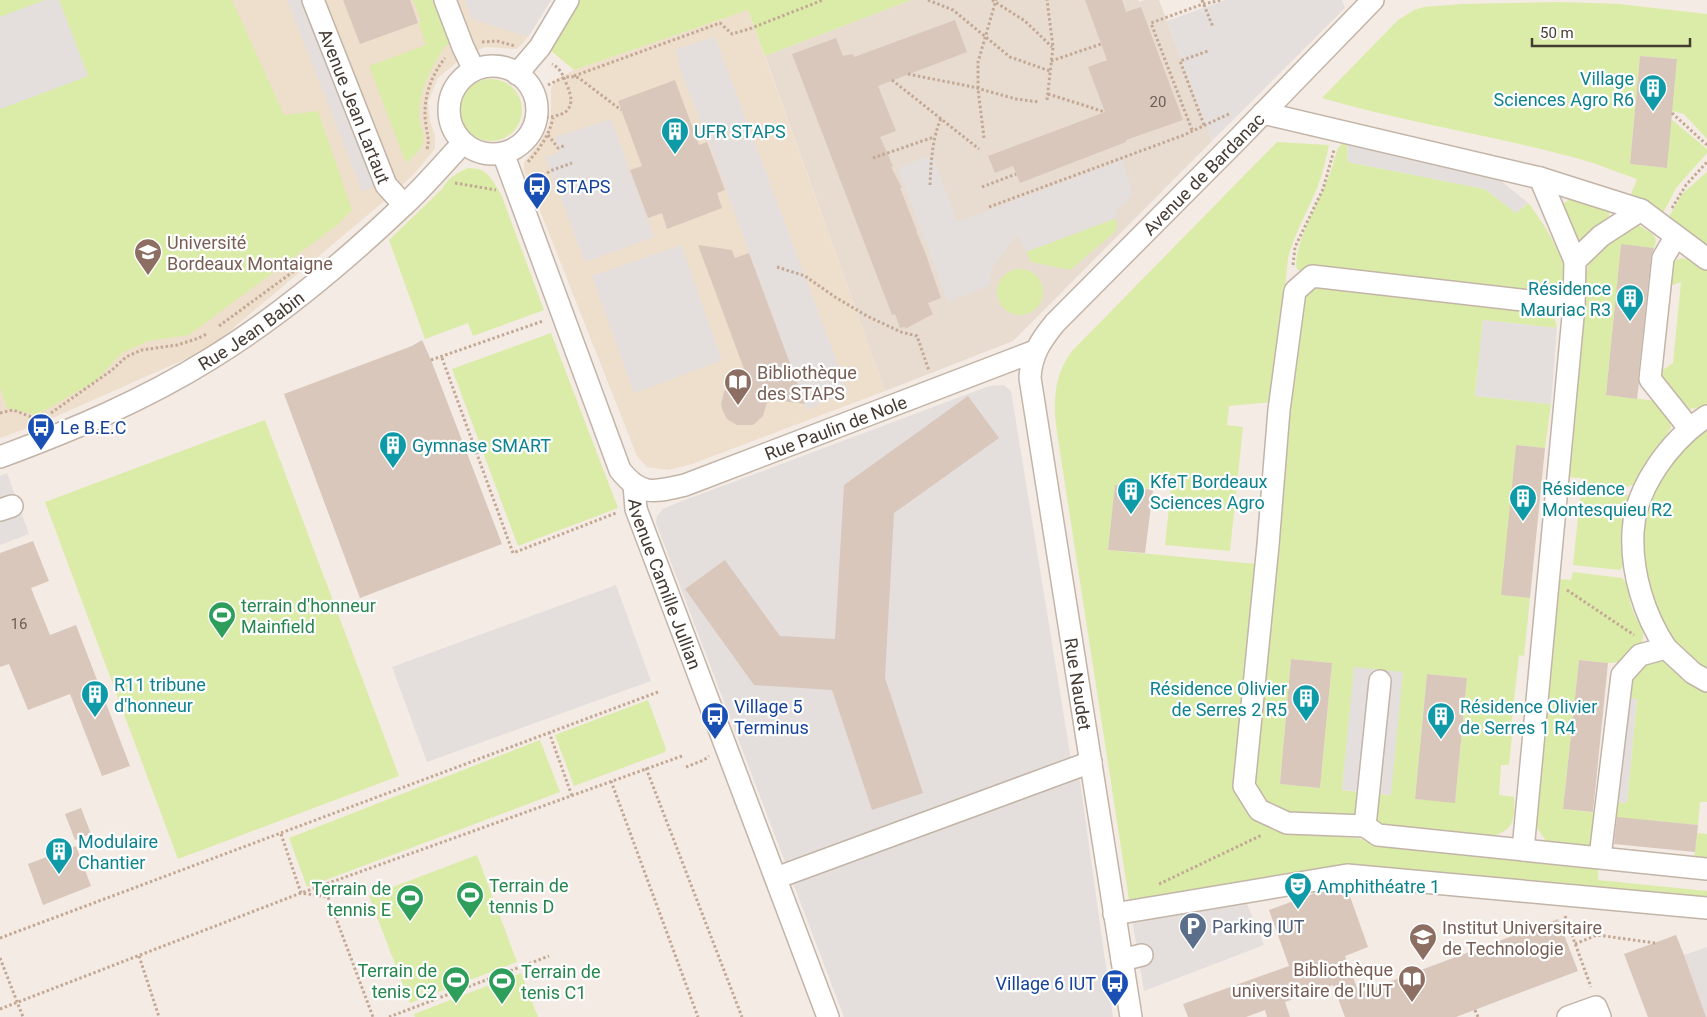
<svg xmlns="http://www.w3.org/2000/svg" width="1707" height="1017" font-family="Roboto,sans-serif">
<rect width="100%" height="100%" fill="#f4ebe4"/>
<!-- residential -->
<polygon fill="#e8dcd1" points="911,0 1138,0 1139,2 1145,0 1159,0 1212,141 1013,341 885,391 765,56"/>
<!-- education -->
<g fill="#eedecc">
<polygon points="0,0 551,0 528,37 517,49 485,47 464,56 438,78 428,102 430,121 435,136 435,149 414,174 382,203 208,349 39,424 0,438"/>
<polygon points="748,10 885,391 692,464 668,470 647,467 637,456 524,170 524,162 539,144 549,126 551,115 551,88 557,79 574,70"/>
</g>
<!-- green -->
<g fill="#dbeca8" fill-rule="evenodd">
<polygon points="0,0 45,0 0,17"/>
<polygon points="59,0 232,0 284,115 318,111 352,210 336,226 189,335 148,341 122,353 95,381 37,415 7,408 0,387 0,109 88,76"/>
<path d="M413,0H433L449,44L445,46C432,66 419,90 419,115C419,125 427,135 422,145C419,152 412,157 406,163L369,66L426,45L419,24L421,21Z"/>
<polygon points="580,0 911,0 765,56 748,10 574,70 550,50"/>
<path d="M1559,2L1619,4L1707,14V139L1684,114L1672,111L1677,59L1640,56L1630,164L1667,168L1671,119L1707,149V153L1676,188L1660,219L1628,202L1637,179C1619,173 1601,165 1583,160C1497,136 1408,123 1322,98L1398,20L1414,10L1424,7L1461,4Z"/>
<circle cx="491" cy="110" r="31"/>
<path d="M1277,142L1329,145C1326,159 1323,172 1318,186C1308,210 1295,233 1288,258L1273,402L1229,406L1227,425L1243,427L1230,551L1165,545L1172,478L1151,476L1149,489L1115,486L1108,550L1256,564L1238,788L1315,834L1599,864L1598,880L1707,891V900L1358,867L1130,906L1056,426C1053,398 1055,374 1072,351Z"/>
<path d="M1347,143L1348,162L1485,189L1516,213L1528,203C1541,218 1571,266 1565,284C1563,290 1559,293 1555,296L1302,271L1297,269C1291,251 1319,201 1327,181C1332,170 1334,159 1338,148L1342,144Z"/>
<path d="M468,168C489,168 491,179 501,194L544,310L473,336L468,323L425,339L389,240L442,189C447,179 458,172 468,168Z"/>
<polygon points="1707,172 1707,252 1666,222 1682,194"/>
<path d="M1577,198L1609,209V216L1575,247L1559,211C1563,202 1567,200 1577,198Z"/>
<polygon points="1116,218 1117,227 1115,232 1070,270 1031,262 1026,251"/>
<polygon points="1638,225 1653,234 1656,240 1654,248 1621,245 1606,395 1657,401 1669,416 1671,427 1665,438 1653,453 1635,484 1626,487 1581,484 1581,478 1566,477 1583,290 1587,269 1595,252 1619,229"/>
<path d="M1683,258L1694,261L1707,269V403L1700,408L1687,409L1663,385L1660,372L1673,363L1681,282L1665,288C1668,274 1667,261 1683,258Z"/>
<circle cx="1020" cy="292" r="23"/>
<path d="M1317,287L1547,312C1553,316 1556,320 1557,328L1483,320L1475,396L1551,404L1545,448L1516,445L1502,595L1530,598L1524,656L1519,655L1510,736H1512L1509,765H1501L1499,795L1514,797C1516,822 1512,833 1486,837L1378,826L1374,822L1376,794L1391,795L1355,667L1342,790L1358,792L1356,814L1352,820L1278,815L1251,795L1298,304L1309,289ZM1291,659L1332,663L1320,788L1280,784ZM1427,674L1467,678L1455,802L1415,799Z"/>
<polygon points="551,333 618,508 518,546 452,369"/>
<polygon points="265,420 399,776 178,859 45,502"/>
<polygon points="1707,423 1707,675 1666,639 1639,563 1645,504 1676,450"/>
<path d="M1581,490L1624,493L1630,497C1627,511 1623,525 1622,540C1622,549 1625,559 1622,568L1619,570L1573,565Z"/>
<path d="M1573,572L1622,578C1630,586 1628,600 1633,611C1635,618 1642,625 1643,632C1645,646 1631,659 1618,662C1605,665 1591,660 1579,660L1563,809L1598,813L1591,846L1552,844L1546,841L1535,825L1556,579L1571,580Z"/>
<polygon points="1662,660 1690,682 1707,693 1707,802 1700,802 1698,825 1611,817 1612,802 1627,803 1637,699 1623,698 1625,687 1640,666"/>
<polygon points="648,700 666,749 665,752 574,786 555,735"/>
<polygon points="540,740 560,792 307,887 289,838"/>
<polygon points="1697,833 1707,834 1707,861 1694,860"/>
<polygon points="477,855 517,962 410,1003 369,896"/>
<polygon points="521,973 538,1017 415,1017 414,1014"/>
</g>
<!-- parking -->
<g fill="#e4dfdd">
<polygon points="45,0 59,0 88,76 0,109 0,17"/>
<polygon points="287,0 306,0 379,185 362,191"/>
<polygon points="465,0 551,0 528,37 472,19"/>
<polygon points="1225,0 1342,0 1345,8 1212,141 1167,21"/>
<polygon points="715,37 848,391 807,410 714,156 679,67 676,49"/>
<polygon points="611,119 654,237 585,262 545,157 560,152 555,137"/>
<polygon points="1347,143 1481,171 1500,180 1528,203 1516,213 1485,189 1348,162"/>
<polygon points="932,155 957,222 1122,160 1133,194 1115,212 1117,218 1026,252 1019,236 1014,238 991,270 990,285 948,302 898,168"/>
<polygon points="681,245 722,360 634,393 592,276"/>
<polygon points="1483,320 1557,328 1551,404 1475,396"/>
<polygon points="1004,385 1011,391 1073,772 1078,767 1113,1017 844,1017 656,523 657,516 663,509 677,503 989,386"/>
<polygon points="7,473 29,534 0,545 0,476"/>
<polygon points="616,585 651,681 427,762 392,667"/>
<polygon points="1354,667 1403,672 1391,795 1342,790"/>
<polygon points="1623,698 1637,699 1627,803 1612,802"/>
<polygon points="1245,899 1264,945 1144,991 1132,919"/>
<polygon points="1707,947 1707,1017 1706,1017 1684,955"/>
</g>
<!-- building -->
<g fill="#d9c7bb">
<polygon points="343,0 410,0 418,23 360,44"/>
<polygon points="1085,0 1122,0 1126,12 1141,7 1183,120 1126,140 1126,142 1020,183 1013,166 995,173 988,156 1105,112 1088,67 1107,60"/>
<polygon points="955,20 967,52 878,86 896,131 880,137 893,166 891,167 902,188 900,188 917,231 916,231 925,252 941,298 928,303 933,314 905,329 905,327 900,328 895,314 892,315 792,54 836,38 843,56 853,54 854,57"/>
<polygon points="1640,56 1677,59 1667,168 1630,164"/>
<polygon points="675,80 699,145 707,142 725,190 717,193 722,208 667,229 662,213 648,218 630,170 642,166 618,101"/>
<polygon points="1621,244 1654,248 1651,257 1638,378 1639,383 1637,399 1606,395"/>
<polygon points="698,245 732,250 735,258 749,253 805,404 768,399 763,416 753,425 737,425 727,419 722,409 721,404 724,392 727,387 734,382 747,377"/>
<polygon points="422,340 431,360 502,544 360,598 284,394 412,346"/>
<polygon points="968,396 999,438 894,513 885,678 923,793 872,810 832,690 754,685 685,589 725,560 780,636 835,639 844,485"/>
<polygon points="1516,445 1545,448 1530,598 1501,595"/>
<polygon points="1115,485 1153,490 1145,553 1108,550"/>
<polygon points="33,541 49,581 31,588 50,635 76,625 130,766 102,776 70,694 28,710 9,664 0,667 0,553"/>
<polygon points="1291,659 1332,663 1320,788 1280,784"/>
<polygon points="1579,660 1608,663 1593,812 1563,809"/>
<polygon points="1427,674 1467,678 1455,803 1415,799"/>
<polygon points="81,808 91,834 75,840 65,814"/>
<polygon points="1617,817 1698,825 1695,852 1614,844"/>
<polygon points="76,846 91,886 43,905 28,864"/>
<polygon points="1347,888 1368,947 1345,956 1359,993 1558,919 1578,971 1456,1017 1345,1017 1333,985 1285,1002 1290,1017 1267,1017 1265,1010 1246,1017 1188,1017 1183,1004 1289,966 1269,910 1315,893"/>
<polygon points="1676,935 1684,955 1706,1017 1648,1017 1624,954"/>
</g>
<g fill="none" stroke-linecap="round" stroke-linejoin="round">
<!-- minor casing -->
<g stroke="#c3b4a8" stroke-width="24">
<g id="minor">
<path id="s1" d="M313,0L386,185L404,205"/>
<polyline points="445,0 463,47 474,70"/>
<circle cx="493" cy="110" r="44"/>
<polyline points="517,74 540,47 568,0"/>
<polyline points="1263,113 1540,178 1641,210 1707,259"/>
<path id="s2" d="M503,153L620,470C641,497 655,492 685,485L1035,351"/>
<polyline points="1540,178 1575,261"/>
<polyline points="1676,236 1663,258 1650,379 1689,428"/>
<path id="s3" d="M0,457C73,430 144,400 210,359C280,316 343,263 403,206C424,187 443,164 463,143"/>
<path id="s4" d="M634,485L636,509L828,1017"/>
<polyline points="0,510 12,506"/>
<path d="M1666,648C1644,615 1631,572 1633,532C1635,487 1671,440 1707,416"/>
<polyline points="1380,681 1365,826 1378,835 1707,869"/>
<polyline points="1365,826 1287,823 1259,810 1244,786 1268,545 1279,410 1295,291 1312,276 1574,306"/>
<polyline points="1523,850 1574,306 1575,261 1601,236 1641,210"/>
<polyline points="1600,857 1622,675 1640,655 1666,648 1693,673 1707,681"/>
<polyline points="776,878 1091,762"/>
<polyline points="1114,914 1347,875 1707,908"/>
<polyline points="1122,960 1142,955"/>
<path id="s5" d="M1131,1017L1030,378C1031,355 1041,340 1055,323L1240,137L1373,0"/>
<polyline points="1568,1017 1596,1007 1600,1017"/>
</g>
</g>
<!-- path -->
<g stroke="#c3a995" stroke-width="3" stroke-dasharray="2.5 2.5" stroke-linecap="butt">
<polyline points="928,0 953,10 1010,57 1050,71"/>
<polyline points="992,0 1025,21 1052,47"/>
<polyline points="1202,0 1213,27"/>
<polyline points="482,42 497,41 515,46"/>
<polyline points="1051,61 1101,44"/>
<polyline points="908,74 973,87 1016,99 1039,102"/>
<polyline points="574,76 720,23 732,34 749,29 823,0"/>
<polyline points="892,80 979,149"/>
<path d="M548,85C558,80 568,74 579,78L621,110"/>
<polyline points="1048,94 1105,112"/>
<polyline points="1047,100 1053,47 1047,0"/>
<polyline points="1672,113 1707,145"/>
<path d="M536,118C562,117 580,113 566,83C563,75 560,68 552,64"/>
<polyline points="1204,125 1180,61 1208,51"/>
<polyline points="1192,130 1151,23 1203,4 1222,0"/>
<polyline points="548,135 558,148 566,145"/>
<polyline points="984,138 978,89 978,62 996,0"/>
<path d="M427,149C430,140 427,134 426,125C422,101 430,77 445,58"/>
<polyline points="873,158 934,137"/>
<path d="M528,162C540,148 549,136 553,118"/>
<polyline points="535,182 550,171 572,163"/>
<polyline points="455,183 496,190"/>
<path d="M930,185C931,161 932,140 941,118"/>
<polyline points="982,187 1016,174"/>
<polyline points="989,207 1184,135 1231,113"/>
<polyline points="1672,208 1686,185 1707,162"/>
<polyline points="1293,265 1295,247 1323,189 1334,150"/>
<polyline points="777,267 805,276 835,297 867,316 901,332 917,336 929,371"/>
<polyline points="219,326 294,271"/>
<polyline points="442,358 513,553 616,513"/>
<polyline points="431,360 543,321"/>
<polyline points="0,413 13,410 37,419"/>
<polyline points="51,413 112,370 126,357 142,350 177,345 196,339 207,334"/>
<polyline points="1567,590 1634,635"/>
<polyline points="549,732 572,796"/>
<polyline points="686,767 704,760 709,756"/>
<polyline points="646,768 742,1017"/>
<polyline points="611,781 698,1017"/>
<polyline points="281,834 301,893 328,897 373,1017"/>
<polyline points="1159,884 1262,835"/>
<polyline points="1565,916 1591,987"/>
<polyline points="0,938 658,692"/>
<polyline points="1575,944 1597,935 1655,943"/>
<polyline points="139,956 159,1017"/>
<polyline points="0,958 23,1017"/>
<polyline points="0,1009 301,893 682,756"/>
<polyline points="1475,1010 1478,1017"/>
<polyline points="389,1017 549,956"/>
</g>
<!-- minor -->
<use href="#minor" stroke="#fff" stroke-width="21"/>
</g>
<!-- icons -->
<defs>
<g id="building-pin" transform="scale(1.4375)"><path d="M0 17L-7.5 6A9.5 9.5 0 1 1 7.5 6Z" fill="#0f9aa8" stroke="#fff"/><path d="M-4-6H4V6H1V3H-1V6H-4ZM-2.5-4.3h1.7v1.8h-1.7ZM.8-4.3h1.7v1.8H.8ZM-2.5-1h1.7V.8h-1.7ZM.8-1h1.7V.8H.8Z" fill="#fff"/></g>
<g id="bus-pin" transform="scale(1.4375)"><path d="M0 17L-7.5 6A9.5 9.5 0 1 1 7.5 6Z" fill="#1a4fb4" stroke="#fff"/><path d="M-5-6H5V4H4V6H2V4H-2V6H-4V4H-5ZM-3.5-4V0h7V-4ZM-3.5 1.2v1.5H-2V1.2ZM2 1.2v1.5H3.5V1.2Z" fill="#fff"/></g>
<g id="university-pin" transform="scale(1.4375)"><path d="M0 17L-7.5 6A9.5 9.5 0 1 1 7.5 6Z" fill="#8d6e63" stroke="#fff"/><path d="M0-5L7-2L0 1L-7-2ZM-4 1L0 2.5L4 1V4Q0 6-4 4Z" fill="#fff"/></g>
<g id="library-pin" transform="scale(1.4375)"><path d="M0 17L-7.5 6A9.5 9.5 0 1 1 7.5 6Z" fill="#8d6e63" stroke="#fff"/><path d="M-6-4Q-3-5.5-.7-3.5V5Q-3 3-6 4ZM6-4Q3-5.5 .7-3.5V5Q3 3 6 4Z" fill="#fff"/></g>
<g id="stadium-pin" transform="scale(1.4375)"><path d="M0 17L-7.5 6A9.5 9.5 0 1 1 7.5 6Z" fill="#2e9e5b" stroke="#fff"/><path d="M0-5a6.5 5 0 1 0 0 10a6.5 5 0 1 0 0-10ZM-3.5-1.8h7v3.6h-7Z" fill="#fff"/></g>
<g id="theatre-pin" transform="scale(1.4375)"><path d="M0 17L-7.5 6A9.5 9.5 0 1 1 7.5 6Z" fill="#0f9aa8" stroke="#fff"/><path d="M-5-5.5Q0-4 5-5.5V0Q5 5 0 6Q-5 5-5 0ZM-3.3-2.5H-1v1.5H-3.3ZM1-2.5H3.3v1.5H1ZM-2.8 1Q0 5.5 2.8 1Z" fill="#fff"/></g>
<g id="parking-pin" transform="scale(1.4375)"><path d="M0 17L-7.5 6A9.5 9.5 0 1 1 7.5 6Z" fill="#5c6f8a" stroke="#fff"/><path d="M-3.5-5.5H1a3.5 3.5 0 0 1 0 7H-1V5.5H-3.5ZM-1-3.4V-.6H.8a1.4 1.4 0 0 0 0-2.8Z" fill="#fff"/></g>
</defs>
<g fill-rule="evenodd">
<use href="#building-pin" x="1653" y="88"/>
<use href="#building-pin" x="675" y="131"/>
<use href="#bus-pin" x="537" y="186"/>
<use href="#university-pin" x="148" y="252"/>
<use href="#building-pin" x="1630" y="298"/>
<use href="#library-pin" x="738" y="382"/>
<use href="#bus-pin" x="41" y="427"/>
<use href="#building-pin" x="393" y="445"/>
<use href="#building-pin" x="1131" y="491"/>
<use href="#building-pin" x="1523" y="498"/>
<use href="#stadium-pin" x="222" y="615"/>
<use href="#building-pin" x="95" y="694"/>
<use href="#building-pin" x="1306" y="698"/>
<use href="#bus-pin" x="715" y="716"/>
<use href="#building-pin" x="1441" y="716"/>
<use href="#building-pin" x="59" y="851"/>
<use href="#theatre-pin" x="1298" y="886"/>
<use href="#stadium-pin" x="470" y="895"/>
<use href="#stadium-pin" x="410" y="898"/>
<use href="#parking-pin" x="1193" y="926"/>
<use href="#university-pin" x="1423" y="937"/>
<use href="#library-pin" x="1412" y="979"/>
<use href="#stadium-pin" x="456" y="980"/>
<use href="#stadium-pin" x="502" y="981"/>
<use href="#bus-pin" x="1115" y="983"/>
</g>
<g text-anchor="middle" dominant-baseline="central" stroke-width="4.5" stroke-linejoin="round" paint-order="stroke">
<!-- number labels -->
<g font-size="15" fill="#6b5e55">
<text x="1158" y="102">20</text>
<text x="19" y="624">16</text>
</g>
<!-- culture labels -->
<g font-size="18" fill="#0d838f" stroke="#fff" text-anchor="start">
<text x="1634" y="78" text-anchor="end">Village<tspan x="1634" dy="21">Sciences Agro R6</tspan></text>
<text x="694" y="131">UFR STAPS</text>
<text x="1611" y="288" text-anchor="end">Résidence<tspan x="1611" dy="21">Mauriac R3</tspan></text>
<text x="412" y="445">Gymnase SMART</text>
<text x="1150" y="481">KfeT Bordeaux<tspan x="1150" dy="21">Sciences Agro</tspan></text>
<text x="1542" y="488">Résidence<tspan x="1542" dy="21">Montesquieu R2</tspan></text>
<text x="114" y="684">R11 tribune<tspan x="114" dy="21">d'honneur</tspan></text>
<text x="1287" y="688" text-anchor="end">Résidence Olivier<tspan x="1287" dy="21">de Serres 2 R5</tspan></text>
<text x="1460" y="706">Résidence Olivier<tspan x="1460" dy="21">de Serres 1 R4</tspan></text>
<text x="78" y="841">Modulaire<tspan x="78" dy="21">Chantier</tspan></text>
<text x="1317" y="886">Amphithéatre 1</text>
</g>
<!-- street labels -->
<g font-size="18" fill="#463b33" stroke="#fff">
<text stroke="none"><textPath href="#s1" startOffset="114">Avenue Jean Lartaut</textPath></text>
<text stroke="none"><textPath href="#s5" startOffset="919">Avenue de Bardanac</textPath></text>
<text stroke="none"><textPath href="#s3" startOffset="282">Rue Jean Babin</textPath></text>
<text stroke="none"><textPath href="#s2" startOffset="572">Rue Paulin de Nole</textPath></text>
<text stroke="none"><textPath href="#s4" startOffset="104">Avenue Camille Jullian</textPath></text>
<text transform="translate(1078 684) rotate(81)">Rue Naudet</text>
</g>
<!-- transit labels -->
<g font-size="18" fill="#164399" stroke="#fff" text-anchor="start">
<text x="556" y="186">STAPS</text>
<text x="60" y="427">Le B.E.C</text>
<text x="734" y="706">Village 5<tspan x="734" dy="21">Terminus</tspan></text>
<text x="1096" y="983" text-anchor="end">Village 6 IUT</text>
</g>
<!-- education labels -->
<g font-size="18" fill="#785e54" stroke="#fff" text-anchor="start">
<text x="167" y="242">Université<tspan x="167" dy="21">Bordeaux Montaigne</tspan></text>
<text x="757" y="372">Bibliothèque<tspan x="757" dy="21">des STAPS</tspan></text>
<text x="1442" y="927">Institut Universitaire<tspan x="1442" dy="21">de Technologie</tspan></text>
<text x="1393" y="969" text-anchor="end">Bibliothèque<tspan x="1393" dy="21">universitaire de l'IUT</tspan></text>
</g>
<!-- leisure labels -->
<g font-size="18" fill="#27864d" stroke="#fff" text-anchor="start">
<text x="241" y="605">terrain d'honneur<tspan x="241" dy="21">Mainfield</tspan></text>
<text x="489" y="885">Terrain de<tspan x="489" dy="21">tennis D</tspan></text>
<text x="391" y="888" text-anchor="end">Terrain de<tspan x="391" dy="21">tennis E</tspan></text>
<text x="437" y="970" text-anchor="end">Terrain de<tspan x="437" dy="21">tenis C2</tspan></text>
<text x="521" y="971">Terrain de<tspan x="521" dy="21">tenis C1</tspan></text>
</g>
<!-- service labels -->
<g font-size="18" fill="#4e5e75" stroke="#fff" text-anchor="start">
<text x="1212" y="926">Parking IUT</text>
</g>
</g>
<!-- scale -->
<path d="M1532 38v8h158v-8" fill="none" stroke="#463b33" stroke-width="2.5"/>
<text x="1540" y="38" font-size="15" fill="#463b33" stroke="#ffffff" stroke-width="4" paint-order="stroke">50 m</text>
</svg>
